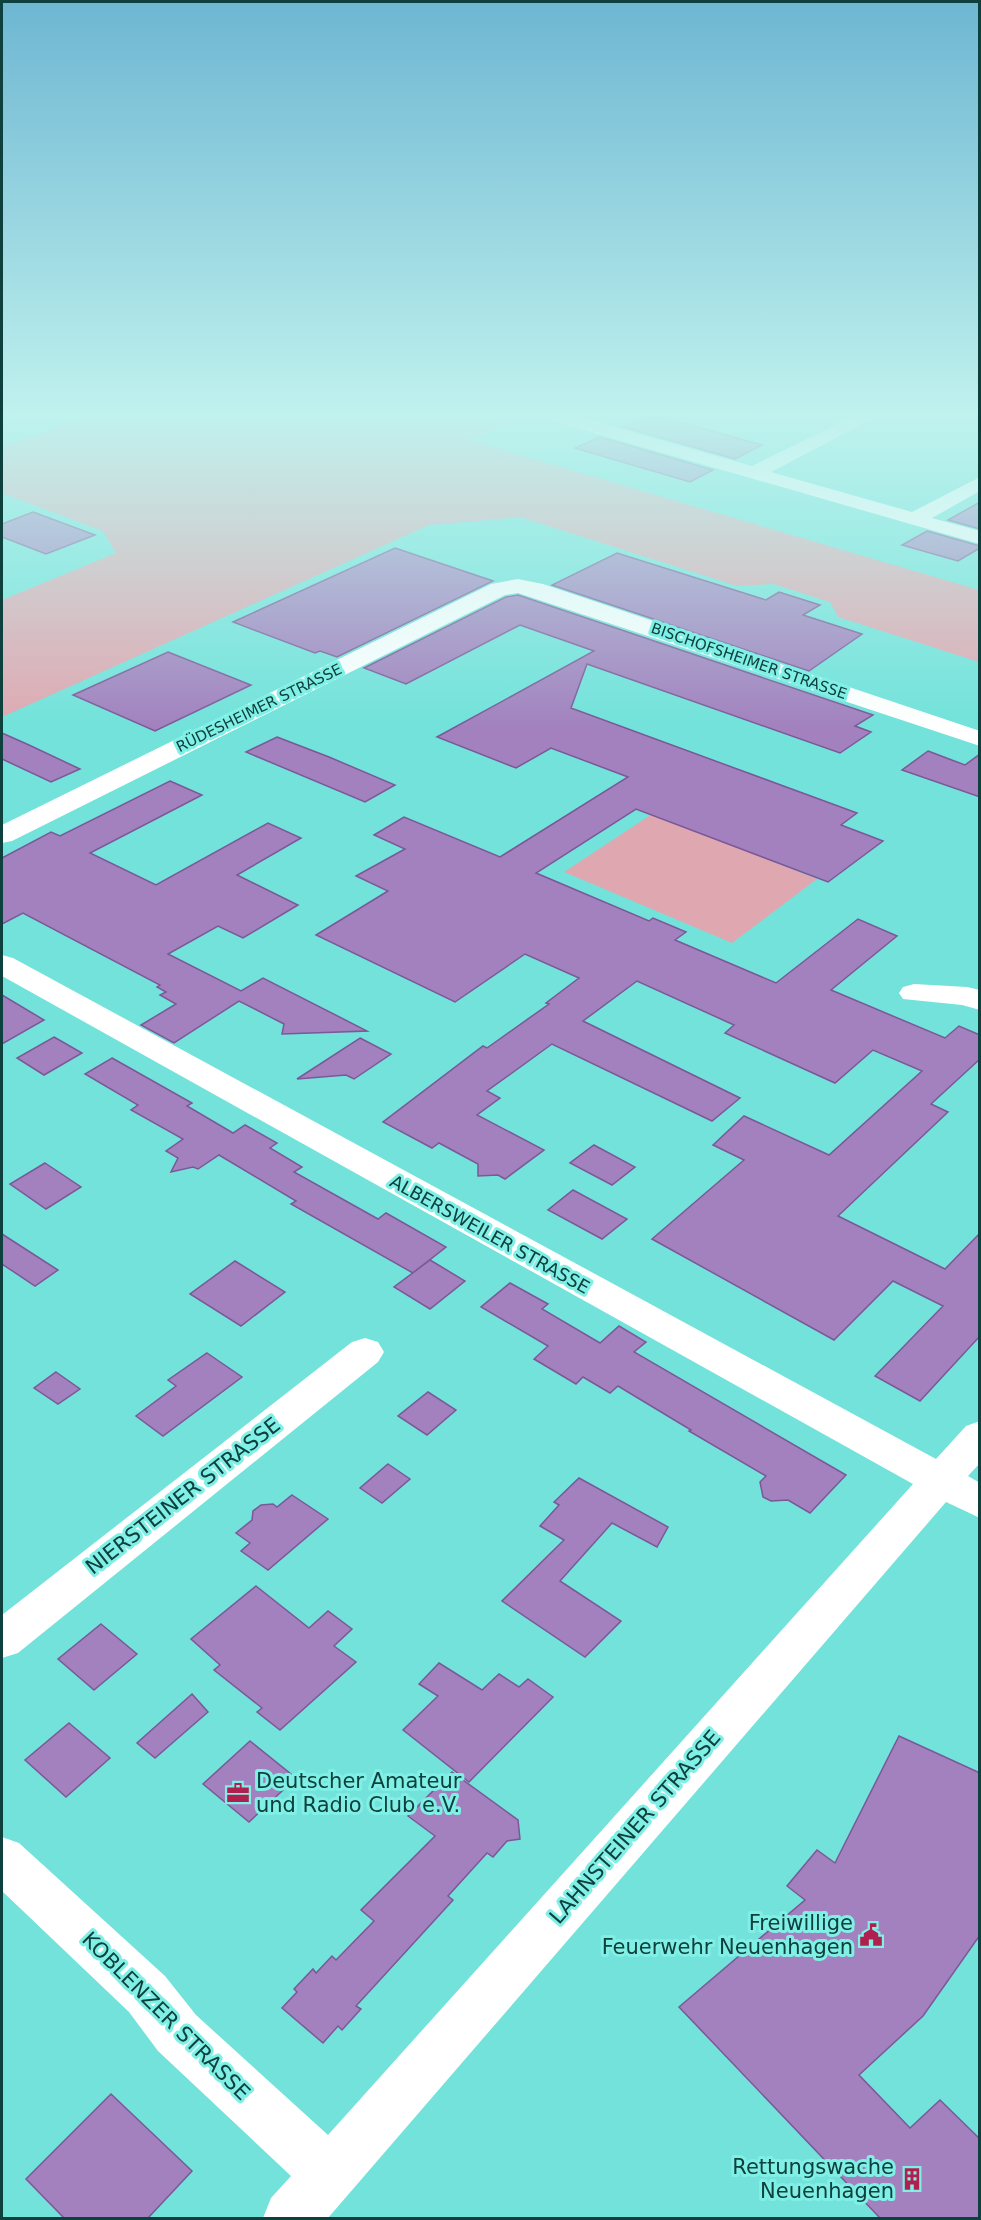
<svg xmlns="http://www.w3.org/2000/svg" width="981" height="2220" font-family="'DejaVu Sans',sans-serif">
<rect width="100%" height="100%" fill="#72e2da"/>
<!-- green -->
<g fill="#dfa8b1">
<polygon points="90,417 524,417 469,440 979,590 979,662 838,617 830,602 773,584 737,586 520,517 429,525 2,717 2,600 116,553 103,531 2,493 2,447"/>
<polygon points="652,814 817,879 732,943 564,872"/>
</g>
<!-- building -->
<g fill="#a281be" stroke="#7b5897" stroke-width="1.5">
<polygon points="646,417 662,417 762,445 735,459 624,427"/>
<polygon points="600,437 713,470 690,482 575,448"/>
<polygon points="980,502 980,529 948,520"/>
<polygon points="33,512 95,535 46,554 2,537 2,524"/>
<polygon points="927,531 980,546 980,548 958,561 902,545"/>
<polygon points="395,548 493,581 337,657 320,651 315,653 233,622"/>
<polygon points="617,553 766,600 779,592 820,605 803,615 862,634 809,671 552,585"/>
<polygon points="518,595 873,715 855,726 871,732 840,753 587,664 571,708 857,813 841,825 883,841 828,882 636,809 536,873 649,921 653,918 686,932 675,940 776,983 858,919 897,936 831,990 945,1038 959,1026 980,1035 980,1059 931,1104 948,1112 838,1216 945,1269 980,1233 980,1336 920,1401 875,1376 943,1306 893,1281 834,1340 652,1239 744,1160 713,1145 744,1116 829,1155 922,1071 873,1050 835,1083 725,1033 734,1025 637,981 583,1021 740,1098 712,1121 552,1044 487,1091 500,1098 477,1115 544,1150 505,1179 498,1175 478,1176 478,1164 439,1143 432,1148 383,1122 483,1046 487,1048 549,1004 546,1003 579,978 525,954 455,1002 316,935 388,891 356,876 405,849 374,835 404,817 500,857 628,777 551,748 516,768 437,737 594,651 520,625 406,684 364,668 506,597"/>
<polygon points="168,652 251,685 155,731 73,695"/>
<polygon points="2,733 29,745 80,769 51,782 2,759"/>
<polygon points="277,737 329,757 395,785 365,802 246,752"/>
<polygon points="928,751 965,765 980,754 980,797 902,770"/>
<polygon points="170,781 202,795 90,853 156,885 268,823 301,838 237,875 298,905 243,938 218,926 168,954 241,991 263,978 367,1031 282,1034 284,1024 239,1001 174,1043 141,1025 176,1004 160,995 166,992 157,987 160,985 23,913 2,924 2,858 51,832 60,836"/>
<polygon points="2,995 44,1020 2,1044"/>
<polygon points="54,1037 82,1053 44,1075 17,1058"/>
<polygon points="360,1038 391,1054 354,1079 346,1075 297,1079"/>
<polygon points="112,1058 192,1103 187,1106 233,1133 245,1125 277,1143 270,1148 302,1167 294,1172 378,1219 386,1213 446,1247 413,1273 291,1204 296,1201 219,1155 198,1169 193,1167 171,1172 178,1158 166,1151 183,1139 131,1110 138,1105 85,1074"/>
<polygon points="594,1145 635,1167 612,1185 570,1163"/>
<polygon points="45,1163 81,1187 46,1209 10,1184"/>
<polygon points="573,1190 627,1219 602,1239 548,1210"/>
<polygon points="2,1234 58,1270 35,1286 2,1264"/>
<polygon points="430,1260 465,1281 430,1309 394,1287"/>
<polygon points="235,1261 285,1292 241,1326 190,1294"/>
<polygon points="510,1283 548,1304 542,1309 600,1343 619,1326 646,1342 634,1352 846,1475 810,1513 788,1500 771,1501 763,1497 760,1482 766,1476 689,1431 691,1430 618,1386 610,1393 583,1377 576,1384 534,1359 548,1346 481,1307"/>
<polygon points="207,1353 242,1377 163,1436 136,1416 176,1386 168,1380"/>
<polygon points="56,1372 80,1389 58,1404 34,1388"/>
<polygon points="428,1392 456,1410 427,1435 398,1416"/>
<polygon points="388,1464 410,1479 382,1503 360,1488"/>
<polygon points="579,1478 668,1527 657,1547 612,1523 560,1581 621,1621 585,1657 502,1601 564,1540 540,1526 559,1505 554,1502"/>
<polygon points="292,1495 328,1519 268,1570 241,1551 250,1543 236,1533 252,1520 253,1511 261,1505 273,1504 277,1507"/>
<polygon points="256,1586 309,1628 328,1611 352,1629 334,1646 356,1662 280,1730 257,1712 262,1708 214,1670 220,1665 191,1639"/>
<polygon points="101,1624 137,1654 94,1690 58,1659"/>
<polygon points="439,1663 482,1690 499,1674 519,1687 528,1679 553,1697 469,1782 403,1730 438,1696 419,1684"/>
<polygon points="192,1694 208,1712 155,1758 137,1743"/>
<polygon points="69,1723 110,1758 66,1797 25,1760"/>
<polygon points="899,1736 980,1773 980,1935 923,2016 859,2075 910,2128 940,2100 980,2139 980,2218 880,2218 679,2007 805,1900 787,1886 817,1850 835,1863"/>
<polygon points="250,1741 296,1778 249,1822 203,1784"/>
<polygon points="452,1772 518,1820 520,1839 507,1841 493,1857 487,1853 448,1896 453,1900 356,2006 361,2009 342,2030 338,2026 323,2043 282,2008 297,1992 294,1989 313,1969 316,1973 332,1956 336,1960 374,1921 361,1910 435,1836 408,1816"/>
<polygon points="111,2094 192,2171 148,2218 64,2218 26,2179"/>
</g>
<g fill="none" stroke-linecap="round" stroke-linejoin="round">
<!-- minor -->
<g fill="#fff" fill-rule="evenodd">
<polygon points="550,417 580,417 752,466 852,417 876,417 771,472 912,512 980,477 980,491 932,518 980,531 980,544 552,421"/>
<polygon points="518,579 543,584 980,731 980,746 518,593 505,595 12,841 2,843 2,825 491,584"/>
<polygon points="2,955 13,958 936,1459 966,1426 980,1421 980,1463 968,1476 980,1483 980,1518 946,1502 328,2218 263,2218 271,2198 291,2176 158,2051 129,2012 2,1891 2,1837 19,1843 165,1976 196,2015 328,2135 913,1484 2,976"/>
<polygon points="914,984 967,987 980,990 980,1010 962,1005 903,999 899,993 903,987"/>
<polygon points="365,1338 378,1342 384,1352 378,1362 18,1653 2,1658 2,1615 352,1342"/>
</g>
</g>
<!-- sky -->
<linearGradient id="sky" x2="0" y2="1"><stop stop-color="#6db6d2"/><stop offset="0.57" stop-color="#c0f2ee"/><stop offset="1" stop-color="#c0f2ee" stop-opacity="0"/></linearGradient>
<rect width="981" height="728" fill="url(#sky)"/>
<!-- icons -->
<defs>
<g id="office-bare" transform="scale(1.8)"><path d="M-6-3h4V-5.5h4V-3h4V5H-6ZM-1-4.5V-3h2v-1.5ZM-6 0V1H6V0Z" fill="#b01f4e" stroke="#80f0e7" stroke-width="2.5" paint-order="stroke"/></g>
<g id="civic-bare" transform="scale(1.8)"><path d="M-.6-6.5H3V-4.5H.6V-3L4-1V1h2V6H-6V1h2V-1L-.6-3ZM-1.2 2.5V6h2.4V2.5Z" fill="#b01f4e" stroke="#80f0e7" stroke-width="2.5" paint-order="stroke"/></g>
<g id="building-bare" transform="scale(1.8)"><path d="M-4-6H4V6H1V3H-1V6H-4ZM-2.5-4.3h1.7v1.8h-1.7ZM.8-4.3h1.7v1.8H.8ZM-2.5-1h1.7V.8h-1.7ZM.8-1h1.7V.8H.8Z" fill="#b01f4e" stroke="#80f0e7" stroke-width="2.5" paint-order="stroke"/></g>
</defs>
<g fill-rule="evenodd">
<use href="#office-bare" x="238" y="1793"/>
<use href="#civic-bare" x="871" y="1935"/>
<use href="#building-bare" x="912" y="2179"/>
</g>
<g text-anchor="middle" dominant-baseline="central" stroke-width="6" stroke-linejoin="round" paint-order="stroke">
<!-- far-street labels -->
<g font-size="15" fill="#0e403d" stroke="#80f0e7">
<text transform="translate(749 661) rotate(19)">BISCHOFSHEIMER STRASSE</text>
<text transform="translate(259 708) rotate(-26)">RÜDESHEIMER STRASSE</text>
</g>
<!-- street labels -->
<g font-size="18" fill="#0e403d" stroke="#80f0e7">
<text transform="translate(490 1234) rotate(29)">ALBERSWEILER STRASSE</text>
</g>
<!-- near-street labels -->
<g font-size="21" fill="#0e403d" stroke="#80f0e7">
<text transform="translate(183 1496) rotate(-38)">NIERSTEINER STRASSE</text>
<text transform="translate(635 1827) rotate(-49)">LAHNSTEINER STRASSE</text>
<text transform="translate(166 2016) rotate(45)">KOBLENZER STRASSE</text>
</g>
<!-- near-poi labels -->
<g font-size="21" fill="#0e403d" stroke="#80f0e7" text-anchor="end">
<text x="256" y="1781" text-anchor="start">Deutscher Amateur<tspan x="256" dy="24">und Radio Club e.V.</tspan></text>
<text x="853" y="1923">Freiwillige<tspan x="853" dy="24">Feuerwehr Neuenhagen</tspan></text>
<text x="894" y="2167">Rettungswache<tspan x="894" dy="24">Neuenhagen</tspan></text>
</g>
</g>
<!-- border -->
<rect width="981" height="2220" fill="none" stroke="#0e403d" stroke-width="6"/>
</svg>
